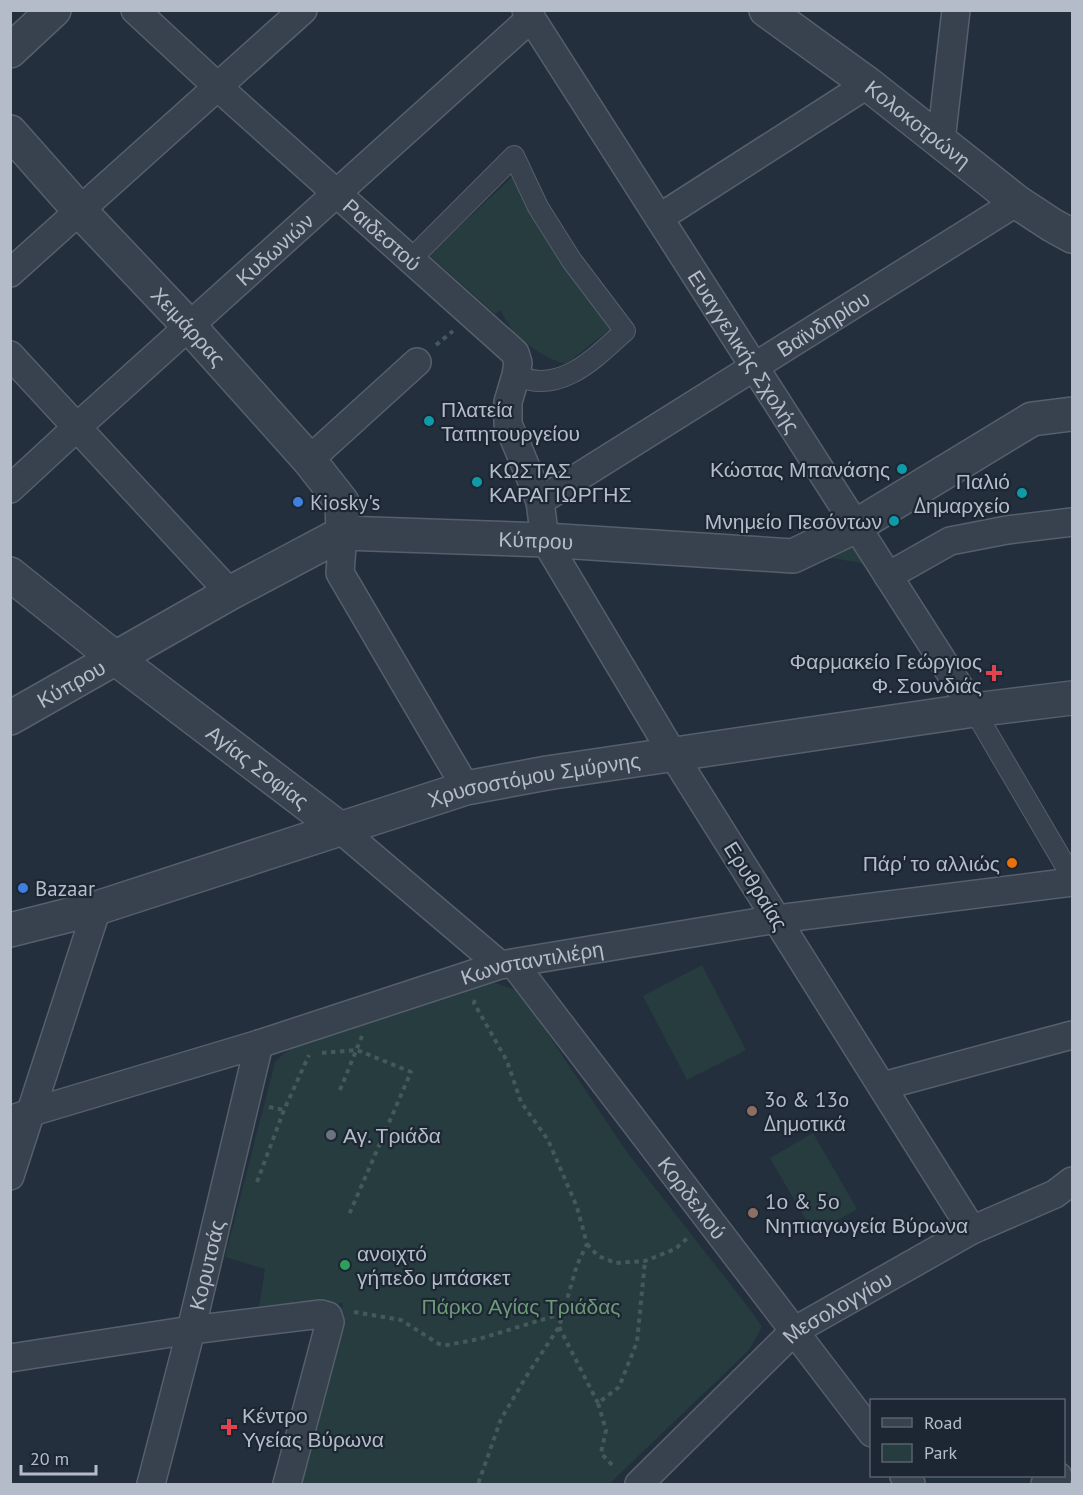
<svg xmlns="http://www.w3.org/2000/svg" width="1083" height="1495" font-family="'PT Sans',sans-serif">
<rect width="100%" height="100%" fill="#242f3e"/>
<!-- green -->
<g fill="#263c3f">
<path d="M512,177L558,251L613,327L567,363C552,364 523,342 513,331C508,324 504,316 500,310L495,314L429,255Z"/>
<polygon points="852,537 866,564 821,556"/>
<polygon points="702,965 746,1050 687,1080 643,996"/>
<polygon points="492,982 519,991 627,1152 752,1312 762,1327 749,1350 609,1484 298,1484 343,1303 258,1314 265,1269 225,1257 275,1062 284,1053 299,1045 465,989"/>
<polygon points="813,1133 857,1209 814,1234 770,1158"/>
</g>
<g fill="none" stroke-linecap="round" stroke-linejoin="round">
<!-- pedestrian casing -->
<g stroke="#565f6c" stroke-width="22">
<g id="pedestrian">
<path d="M411,259L514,156L538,207L572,261L625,331C595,358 559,396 516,375"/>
<polyline points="974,710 1072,877"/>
</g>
</g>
<!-- minor casing -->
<g stroke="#565f6c" stroke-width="30">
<g id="minor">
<path id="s1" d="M135,10L219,88L515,353L518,363L516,375L508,402V424L540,501"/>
<path id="s2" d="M526,10L974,710"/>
<polyline points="941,141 956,10"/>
<polyline points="659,218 868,84"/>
<polyline points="10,273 303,10"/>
<polyline points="10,355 230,593"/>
<polyline points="309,460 417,362"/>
<path id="s3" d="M10,489L76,428L531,18"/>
<polyline points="343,533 340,573 466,788"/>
<polyline points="888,576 950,541 1007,530 1072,522"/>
<polyline points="340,829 500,965"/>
<path id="s4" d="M514,964L872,1433"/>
<polyline points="883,1086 1072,1035"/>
<path id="s5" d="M10,1120L32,1112L259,1044L500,965L777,919L1072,882"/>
<polyline points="10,1176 97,908"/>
<path id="s6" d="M972,1230L674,756L545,540L540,501L1017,202"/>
<polyline points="10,1358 191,1330 321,1314 328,1316 330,1322 287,1484"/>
<polyline points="904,1476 911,1484"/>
<path id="s7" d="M151,1484L191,1330L259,1044"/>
<path id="s8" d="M639,1484L794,1331L972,1230L1055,1194L1072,1181"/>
<polyline points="1045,1484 1058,1476"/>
</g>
</g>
<!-- tertiary casing -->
<g stroke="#565f6c" stroke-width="36">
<g id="tertiary">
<path id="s9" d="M766,10L868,84L1017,202L1052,225L1072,236"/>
<polyline points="10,51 54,10"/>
<path id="s10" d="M10,132L80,211L189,326L309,460L342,502L343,533"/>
<path id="s11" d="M10,574L115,658L340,829"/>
<path id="s12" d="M10,718L230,593L343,533L545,540L793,556L856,526L1032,419L1072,414"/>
<path id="s13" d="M10,930L97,908L466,788L547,773L974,710L1072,698"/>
</g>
</g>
<!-- path -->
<g stroke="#44595c" stroke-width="4" stroke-dasharray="4.5 4.5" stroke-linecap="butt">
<polyline points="436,345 453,331"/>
<polyline points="475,1000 474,1003 507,1061 521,1102 548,1140 577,1207 587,1244 577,1265 559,1327 529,1372 501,1419 478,1484"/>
<polyline points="322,1053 357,1050 411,1072 348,1217"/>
<polyline points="340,1090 362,1036"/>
<polyline points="269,1107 284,1110"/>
<polyline points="257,1182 284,1110 309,1055"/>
<polyline points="587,1244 598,1256 616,1263 645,1261 675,1249 690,1236"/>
<polyline points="354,1312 401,1320 439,1344 447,1345 479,1339 564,1313"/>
<polyline points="559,1327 598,1403"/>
<polyline points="612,1465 601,1453 606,1430 598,1403 619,1387 637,1342 645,1261"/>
</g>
<!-- pedestrian -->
<use href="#pedestrian" stroke="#38414e" stroke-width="20"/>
<!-- minor -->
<use href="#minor" stroke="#38414e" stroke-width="27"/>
<!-- tertiary -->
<use href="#tertiary" stroke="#38414e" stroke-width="33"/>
</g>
<!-- markers -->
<g fill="#0f9aa8" stroke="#1d2633" stroke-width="2">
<circle cx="429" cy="421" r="6"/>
<circle cx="902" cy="469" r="6"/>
<circle cx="477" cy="482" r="6"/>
<circle cx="1022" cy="493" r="6"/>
<circle cx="894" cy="521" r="6"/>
</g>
<g fill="#3f7fe0" stroke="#1d2633" stroke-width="2">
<circle cx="298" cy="502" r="6"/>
<circle cx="23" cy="888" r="6"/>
</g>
<g fill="#e0444e" stroke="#1d2633" stroke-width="2">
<path d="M991 664h6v6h6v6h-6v6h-6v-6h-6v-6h6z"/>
<path d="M226 1418h6v6h6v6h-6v6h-6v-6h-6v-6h6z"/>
</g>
<circle fill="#e8710a" stroke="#1d2633" stroke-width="2" cx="1012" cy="863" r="6"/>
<g fill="#8d6e63" stroke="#1d2633" stroke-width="2">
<circle cx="752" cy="1111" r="6"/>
<circle cx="753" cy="1213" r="6"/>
</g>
<circle fill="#6b7280" stroke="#1d2633" stroke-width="2" cx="331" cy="1135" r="6"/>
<circle fill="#2e9e5b" stroke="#1d2633" stroke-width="2" cx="345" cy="1265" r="6"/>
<g text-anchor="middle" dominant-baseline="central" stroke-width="4.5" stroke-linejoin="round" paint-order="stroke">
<!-- street labels -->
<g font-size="21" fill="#b4bcc9" stroke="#1d2633">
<text stroke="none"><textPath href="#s9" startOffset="190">Κολοκοτρώνη</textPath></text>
<text stroke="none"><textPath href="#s1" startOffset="334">Ραιδεστού</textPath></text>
<text stroke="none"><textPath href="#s3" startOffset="357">Κυδωνιών</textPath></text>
<text stroke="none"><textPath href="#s6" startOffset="1185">Βαϊνδηρίου</textPath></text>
<text stroke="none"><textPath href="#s10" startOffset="264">Χειμάρρας</textPath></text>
<text stroke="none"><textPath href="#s2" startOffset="405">Ευαγγελικής Σχολής</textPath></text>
<text stroke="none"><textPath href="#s12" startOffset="574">Κύπρου</textPath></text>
<text stroke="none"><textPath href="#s12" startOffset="70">Κύπρου</textPath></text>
<text stroke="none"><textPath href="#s11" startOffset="314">Αγίας Σοφίας</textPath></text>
<text stroke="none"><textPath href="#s13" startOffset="546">Χρυσοστόμου Σμύρνης</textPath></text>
<text transform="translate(756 886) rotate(58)">Ερυθραίας</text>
<text stroke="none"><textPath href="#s5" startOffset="546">Κωνσταντιλιέρη</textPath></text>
<text stroke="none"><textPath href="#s4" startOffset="294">Κορδελιού</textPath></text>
<text stroke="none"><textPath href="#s7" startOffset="226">Κορυτσάς</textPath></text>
<text stroke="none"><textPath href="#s8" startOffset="267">Μεσολογγίου</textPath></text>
</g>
<!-- poi labels -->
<g font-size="21" fill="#b4bcc9" stroke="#1d2633" text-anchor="start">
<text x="441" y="409">Πλατεία<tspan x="441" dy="24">Ταπητουργείου</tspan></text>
<text x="890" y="469" text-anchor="end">Κώστας Μπανάσης</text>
<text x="489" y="470">ΚΩΣΤΑΣ<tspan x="489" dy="24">ΚΑΡΑΓΙΩΡΓΗΣ</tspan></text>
<text x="1010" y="481" text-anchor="end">Παλιό<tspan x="1010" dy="24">Δημαρχείο</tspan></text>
<text x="310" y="502">Kiosky's</text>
<text x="882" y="521" text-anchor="end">Μνημείο Πεσόντων</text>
<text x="982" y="661" text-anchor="end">Φαρμακείο Γεώργιος<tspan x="982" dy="24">Φ. Σουνδιάς</tspan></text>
<text x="1000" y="863" text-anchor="end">Πάρ' το αλλιώς</text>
<text x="35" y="888">Bazaar</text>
<text x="764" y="1099">3o &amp; 13o<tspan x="764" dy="24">Δημοτικά</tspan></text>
<text x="343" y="1135">Αγ. Τριάδα</text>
<text x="765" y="1201">1ο &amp; 5ο<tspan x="765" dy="24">Νηπιαγωγεία Βύρωνα</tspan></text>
<text x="357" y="1253">ανοιχτό<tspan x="357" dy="24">γήπεδο μπάσκετ</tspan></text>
<text x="242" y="1415">Κέντρο<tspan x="242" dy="24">Υγείας Βύρωνα</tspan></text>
</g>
<!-- park labels -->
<g font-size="21" fill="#6b9a76" stroke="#1d2633">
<text x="521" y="1306">Πάρκο Αγίας Τριάδας</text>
</g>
</g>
<!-- border -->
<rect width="1083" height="1495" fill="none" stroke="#b4bcc9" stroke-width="24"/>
<!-- legend -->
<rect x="870" y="1399" width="195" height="78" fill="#1d2633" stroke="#59626f" stroke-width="1.5"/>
<rect x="882" y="1418" width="30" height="9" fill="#38414e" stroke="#59626f" stroke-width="1.5"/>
<text x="924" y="1429" font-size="18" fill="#b4bcc9">Road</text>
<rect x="882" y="1444" width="30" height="18" fill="#263c3f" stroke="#59626f" stroke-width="1.5"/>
<text x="924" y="1459" font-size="18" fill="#b4bcc9">Park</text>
<!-- scale -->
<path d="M21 1465v9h75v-9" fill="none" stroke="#b4bcc9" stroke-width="3"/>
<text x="30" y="1465" font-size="18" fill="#b4bcc9" stroke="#1d2633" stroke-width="4.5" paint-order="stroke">20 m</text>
</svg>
